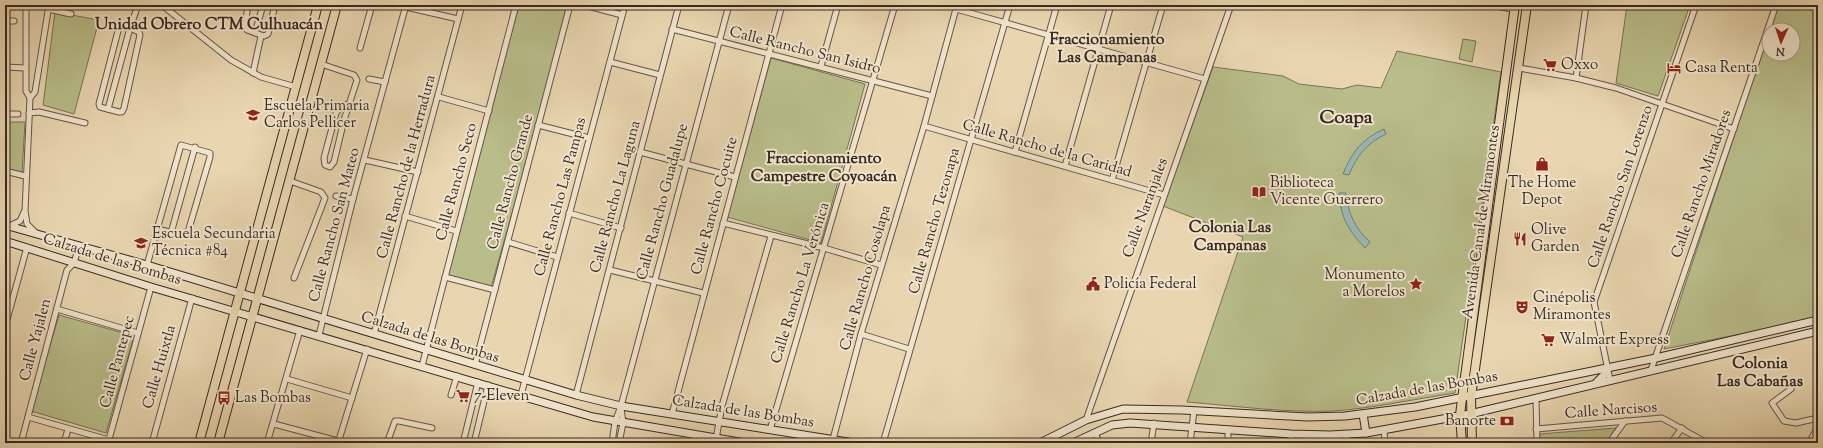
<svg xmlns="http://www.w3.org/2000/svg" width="1823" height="448" font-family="'Sorts Mill Goudy',serif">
<rect width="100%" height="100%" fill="#e9d6b0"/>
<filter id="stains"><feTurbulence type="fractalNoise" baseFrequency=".005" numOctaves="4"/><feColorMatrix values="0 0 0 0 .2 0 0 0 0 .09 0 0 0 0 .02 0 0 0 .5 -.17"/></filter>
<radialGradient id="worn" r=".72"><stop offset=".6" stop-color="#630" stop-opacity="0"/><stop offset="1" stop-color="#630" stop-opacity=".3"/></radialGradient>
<!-- green -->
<g fill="#b8bd8a" stroke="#787456">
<polygon points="519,5 567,5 537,125 490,291 446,279"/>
<polygon points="1627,5 1690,5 1658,96 1616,83"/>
<polygon points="1778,5 1818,5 1818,319 1664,349 1769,30 1769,54 1793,54 1793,30 1769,30"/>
<polygon points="55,12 99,20 74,114 43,105"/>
<polygon points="1463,39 1476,41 1472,62 1459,59"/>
<path d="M1397,51L1501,72L1455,393C1415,399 1375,408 1334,411C1285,413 1236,406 1187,402L1243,237L1163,206L1213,67L1283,76L1299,84L1342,89L1357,85L1381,88Z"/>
<polygon points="771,58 865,84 821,243 727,217"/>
<polygon points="5,122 25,122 22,172 5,168"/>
<polygon points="59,315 134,336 106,433 31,411"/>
<polygon points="1616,428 1606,443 1539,443 1539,434"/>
</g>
<!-- water -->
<g fill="#99b7b3" stroke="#727f79">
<path d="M1384,129L1386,134C1367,143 1357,155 1349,175L1343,174C1351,153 1363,138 1384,129Z"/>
<path d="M1339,193H1346C1348,214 1355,228 1370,242L1365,248C1349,232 1340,216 1339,193Z"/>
</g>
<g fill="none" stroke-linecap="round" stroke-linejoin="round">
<!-- minor casing -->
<g stroke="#645546" stroke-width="7">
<g id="minor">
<polyline points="26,5 26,91 30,98 25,211 27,224 36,233"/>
<polyline points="162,5 231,60 261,77 296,87"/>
<polyline points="248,5 245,26 247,30 264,36 268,34 275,5"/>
<polyline points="584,5 622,15"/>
<polyline points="406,7 458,19"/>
<polyline points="48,9 71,14"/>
<polyline points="956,9 1205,79"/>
<polyline points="5,21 14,21"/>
<polygon points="119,27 130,28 139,32 140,35 124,108 122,112 119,112 100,107 99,104"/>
<polyline points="672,29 932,96"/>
<polyline points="255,33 263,5"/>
<polyline points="360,48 372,5"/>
<polyline points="610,62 660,75"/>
<polyline points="321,64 354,75 357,80 344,120 334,162 330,167 325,165 324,158 336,113 341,106 349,104"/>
<polyline points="821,66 838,5"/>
<polyline points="5,67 25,68"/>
<polyline points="1519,68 1576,78 1616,88 1734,129"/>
<polyline points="253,73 261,36"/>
<polyline points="1576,78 1586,5"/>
<polyline points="369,79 385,82"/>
<polyline points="439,97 489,111"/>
<polyline points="30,98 35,92 49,5"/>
<polyline points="108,109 130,28 138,5"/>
<polyline points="29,113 39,112 85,123"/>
<polyline points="5,114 18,114"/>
<polyline points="538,125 589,138"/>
<polyline points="924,126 1164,195"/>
<polyline points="640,152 735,177"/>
<polyline points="1015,152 1057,5"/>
<polyline points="365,160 418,172"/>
<polyline points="1065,166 1111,5"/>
<polyline points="5,171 25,176"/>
<polyline points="1112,180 1163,5"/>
<polyline points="290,181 321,192 325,198 294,278"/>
<polyline points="336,196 353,199"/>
<polyline points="569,213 621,228"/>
<polyline points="405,216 456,231"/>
<polyline points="723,223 824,248 881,265"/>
<polyline points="9,226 20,221 24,212"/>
<polyline points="171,233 195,147"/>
<polyline points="508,242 557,257"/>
<polyline points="147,265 181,145 210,153 210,157 188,232 182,235 157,229"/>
<polyline points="610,270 703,293"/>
<polyline points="445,277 495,290"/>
<polyline points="57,309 138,333"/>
<polyline points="5,327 27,247"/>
<polyline points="374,334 462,5"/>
<polyline points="861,334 909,349"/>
<polyline points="319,335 353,199 406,5"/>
<polyline points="475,365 570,5"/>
<polyline points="422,366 516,5"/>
<polyline points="1651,370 1776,5"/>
<polyline points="287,379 352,398"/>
<polyline points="1610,380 1594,302 1696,5"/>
<polyline points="1791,389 1772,403 1784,421 1796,423 1818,418"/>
<polyline points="451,395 457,376"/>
<polyline points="521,395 625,5"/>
<polyline points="576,395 679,5"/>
<polyline points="1536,398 1537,443"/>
<polyline points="672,414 782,5"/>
<polyline points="28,417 109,440"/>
<polyline points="1086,420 1231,5"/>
<polyline points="274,424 338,441"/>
<polyline points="1536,429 1662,418 1707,443"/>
<polyline points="770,430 895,5"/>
<polyline points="1384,430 1385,443"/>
<polyline points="1095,432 1099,443"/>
<polyline points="1291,434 1291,443"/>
<polyline points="1347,434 1347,443"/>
<polyline points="1088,435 1091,443"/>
<polyline points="716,439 722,406 771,236"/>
<polyline points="21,443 67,270 74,263 79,246"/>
<polyline points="64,443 68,429"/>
<polyline points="108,443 151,287"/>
<polyline points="152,443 192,298"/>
<polyline points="267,443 300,330"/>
<polyline points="338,443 367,349"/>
<polyline points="387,443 395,421 399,421 432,428"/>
<polyline points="463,443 478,382"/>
<polyline points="474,443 488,385"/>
<polyline points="612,443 615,422 621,406 729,5"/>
<polyline points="619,443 623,423 621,408"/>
<polyline points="694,443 695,435"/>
<polyline points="832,443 861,334 924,126 957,5"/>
<polyline points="883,443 1010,5"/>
<polyline points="1151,443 1154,423"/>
<polyline points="1190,443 1194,411"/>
<polyline points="1228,443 1228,430"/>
<polyline points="1273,443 1280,443"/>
<polyline points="1609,443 1625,421"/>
<polyline points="1671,443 1682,428"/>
<polyline points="1809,443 1818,427"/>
</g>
</g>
<!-- tertiary casing -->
<g stroke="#645546" stroke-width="8">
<polyline id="tertiary" points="1493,5 1515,9"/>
</g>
<!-- secondary casing -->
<g stroke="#372a23" stroke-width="9">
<g id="secondary">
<polyline points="5,225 147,265 576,395 621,406 854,443"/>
<polyline points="5,241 151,287 593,417 745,443"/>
<polyline points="1596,383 1605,374 1607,367"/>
<polyline points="1363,414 1366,433"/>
<polyline points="1040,443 1086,420 1123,409 1182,410 1308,417 1345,416 1415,407 1656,358 1818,320"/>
<polyline points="1073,443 1112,425 1130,423 1291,434 1330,435 1366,433 1470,414 1818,331"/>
</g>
</g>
<!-- primary casing -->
<g stroke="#372a23" stroke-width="10">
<g id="primary">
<polyline points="199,443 318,5"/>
<polyline points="218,443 337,5"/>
<polyline points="1462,443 1460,415 1462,399 1515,5"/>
<polyline points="1472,443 1471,397 1527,5"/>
</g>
</g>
<!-- minor -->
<use href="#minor" stroke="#f1e4cc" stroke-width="5"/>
<!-- tertiary -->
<use href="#tertiary" stroke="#f1e4cc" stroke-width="6"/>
<!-- secondary -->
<use href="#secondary" stroke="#f1e4cc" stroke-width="7"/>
<!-- primary -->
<use href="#primary" stroke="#e9d6b0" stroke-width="8"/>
</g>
<!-- icons -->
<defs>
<g id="supermarket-bare" transform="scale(1.08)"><path d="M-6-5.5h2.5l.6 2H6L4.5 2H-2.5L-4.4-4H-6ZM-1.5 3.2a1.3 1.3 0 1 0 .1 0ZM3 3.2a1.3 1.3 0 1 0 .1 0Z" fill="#8f2418" stroke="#f1e4cc" stroke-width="2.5" paint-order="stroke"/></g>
<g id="hotel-bare" transform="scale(1.08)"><path d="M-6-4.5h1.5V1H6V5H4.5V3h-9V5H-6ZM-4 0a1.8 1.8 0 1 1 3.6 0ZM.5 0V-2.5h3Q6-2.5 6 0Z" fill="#8f2418" stroke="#f1e4cc" stroke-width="2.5" paint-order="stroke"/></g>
<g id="school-bare" transform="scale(1.08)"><path d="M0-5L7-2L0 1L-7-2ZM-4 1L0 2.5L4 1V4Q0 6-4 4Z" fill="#8f2418" stroke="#f1e4cc" stroke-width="2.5" paint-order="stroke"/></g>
<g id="shop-bare" transform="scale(1.08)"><path d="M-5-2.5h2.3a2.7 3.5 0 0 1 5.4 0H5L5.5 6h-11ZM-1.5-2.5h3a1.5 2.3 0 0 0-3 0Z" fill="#8f2418" stroke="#f1e4cc" stroke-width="2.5" paint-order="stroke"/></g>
<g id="library-bare" transform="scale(1.08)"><path d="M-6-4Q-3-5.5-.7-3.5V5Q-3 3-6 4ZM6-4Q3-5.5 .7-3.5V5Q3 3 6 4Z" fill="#8f2418" stroke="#f1e4cc" stroke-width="2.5" paint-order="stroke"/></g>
<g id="restaurant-bare" transform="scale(1.08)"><path d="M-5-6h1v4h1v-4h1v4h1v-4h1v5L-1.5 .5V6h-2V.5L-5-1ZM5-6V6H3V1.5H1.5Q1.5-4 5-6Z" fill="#8f2418" stroke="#f1e4cc" stroke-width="2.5" paint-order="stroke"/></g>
<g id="civic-bare" transform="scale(1.08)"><path d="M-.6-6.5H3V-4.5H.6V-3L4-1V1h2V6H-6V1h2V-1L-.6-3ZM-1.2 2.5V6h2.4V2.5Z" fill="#8f2418" stroke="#f1e4cc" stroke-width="2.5" paint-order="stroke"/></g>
<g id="sight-bare" transform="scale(1.08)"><path d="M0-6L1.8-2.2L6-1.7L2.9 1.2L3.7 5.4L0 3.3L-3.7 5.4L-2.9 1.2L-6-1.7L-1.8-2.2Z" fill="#8f2418" stroke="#f1e4cc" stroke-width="2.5" paint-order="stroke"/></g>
<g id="theatre-bare" transform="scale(1.08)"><path d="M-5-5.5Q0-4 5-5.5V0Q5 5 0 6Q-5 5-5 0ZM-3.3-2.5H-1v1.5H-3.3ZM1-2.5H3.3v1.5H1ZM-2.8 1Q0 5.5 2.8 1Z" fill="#8f2418" stroke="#f1e4cc" stroke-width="2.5" paint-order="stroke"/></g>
<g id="bus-bare" transform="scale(1.08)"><path d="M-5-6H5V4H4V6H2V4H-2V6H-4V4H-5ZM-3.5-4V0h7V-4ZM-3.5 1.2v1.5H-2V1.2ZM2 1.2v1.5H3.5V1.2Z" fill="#8f2418" stroke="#f1e4cc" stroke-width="2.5" paint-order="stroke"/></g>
<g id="bank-bare" transform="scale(1.08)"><path d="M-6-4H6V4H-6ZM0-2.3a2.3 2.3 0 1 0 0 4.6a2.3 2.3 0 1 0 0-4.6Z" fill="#8f2418" stroke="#f1e4cc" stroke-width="2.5" paint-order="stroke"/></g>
</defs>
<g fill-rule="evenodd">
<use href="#supermarket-bare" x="1550" y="65"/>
<use href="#hotel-bare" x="1674" y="68"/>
<use href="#school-bare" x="253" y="115"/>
<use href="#shop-bare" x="1542" y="164"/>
<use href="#library-bare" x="1259" y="192"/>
<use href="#restaurant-bare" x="1520" y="239"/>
<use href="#school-bare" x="141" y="243"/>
<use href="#civic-bare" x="1093" y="284"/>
<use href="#sight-bare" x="1416" y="284"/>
<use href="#theatre-bare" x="1522" y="307"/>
<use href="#supermarket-bare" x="1548" y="340"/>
<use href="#supermarket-bare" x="463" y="396"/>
<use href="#bus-bare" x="224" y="398"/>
<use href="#bank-bare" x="1507" y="421"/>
</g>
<g text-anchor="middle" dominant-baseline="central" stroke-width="4" stroke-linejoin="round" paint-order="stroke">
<!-- street labels -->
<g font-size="15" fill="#372a23" stroke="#f1e4cc">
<text transform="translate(805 51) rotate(14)">Calle Rancho San Isidro</text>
<text transform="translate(1047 149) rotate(16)">Calle Rancho de la Caridad</text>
<text transform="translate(407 167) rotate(-75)">Calle Rancho de la Herradura</text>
<text transform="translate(457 182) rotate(-75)">Calle Rancho Seco</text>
<text transform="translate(511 182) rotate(-75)">Calle Rancho Grande</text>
<text transform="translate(1702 184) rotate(-71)">Calle Rancho Miradores</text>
<text transform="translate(1621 187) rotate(-71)">Calle Rancho San Lorenzo</text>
<text transform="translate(561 197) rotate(-75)">Calle Rancho Las Pampas</text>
<text transform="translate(616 197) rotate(-75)">Calle Rancho La Laguna</text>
<text transform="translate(663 202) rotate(-75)">Calle Rancho Guadalupe</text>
<text transform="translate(715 206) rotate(-75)">Calle Rancho Cocuite</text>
<text transform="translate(1146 208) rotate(-70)">Calle Naranjales</text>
<text transform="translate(935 221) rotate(-74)">Calle Rancho Tezonapa</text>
<text transform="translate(1482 222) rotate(-82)">Avenida Canal de Miramontes</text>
<text transform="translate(335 225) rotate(-75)">Calle Rancho San Mateo</text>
<text transform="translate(112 260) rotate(17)">Calzada de las Bombas</text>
<text transform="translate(866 278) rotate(-74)">Calle Rancho Cosolapa</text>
<text transform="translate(801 283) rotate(-73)">Calle Rancho La Verónica</text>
<text transform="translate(430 338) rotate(17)">Calzada de las Bombas</text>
<text transform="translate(36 340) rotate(-75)">Calle Yajalen</text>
<text transform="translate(118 362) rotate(-75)">Calle Pantepec</text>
<text transform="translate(160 367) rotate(-74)">Calle Huixtla</text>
<text transform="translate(1427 389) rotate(-10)">Calzada de las Bombas</text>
<text transform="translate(1611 411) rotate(-4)">Calle Narcisos</text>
<text transform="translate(743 412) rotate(9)">Calzada de las Bombas</text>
</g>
<!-- poi labels -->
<g font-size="15" fill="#372a23" stroke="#f1e4cc" text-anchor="start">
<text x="1561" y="65">Oxxo</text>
<text x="1685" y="68">Casa Renta</text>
<text x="264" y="106">Escuela Primaria<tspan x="264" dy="17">Carlos Pellicer</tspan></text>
<text x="1270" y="183">Biblioteca<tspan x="1270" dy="17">Vicente Guerrero</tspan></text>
<text x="1542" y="183" text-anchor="middle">The Home<tspan x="1542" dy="17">Depot</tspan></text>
<text x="1531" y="230">Olive<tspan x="1531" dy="17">Garden</tspan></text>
<text x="152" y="234">Escuela Secundaria<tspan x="152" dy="17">Técnica #84</tspan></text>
<text x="1405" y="275" text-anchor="end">Monumento<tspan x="1405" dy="17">a Morelos</tspan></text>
<text x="1104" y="284">Policía Federal</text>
<text x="1533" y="298">Cinépolis<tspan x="1533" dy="17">Miramontes</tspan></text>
<text x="1559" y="340">Walmart Express</text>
<text x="474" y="396">7-Eleven</text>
<text x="235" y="398">Las Bombas</text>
<text x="1496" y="421" text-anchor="end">Banorte</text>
</g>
<!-- neighbourhood labels -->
<g font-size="16" font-weight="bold" fill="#372a23" stroke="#f1e4cc">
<text x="209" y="25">Unidad Obrero CTM Culhuacán</text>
<text x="1107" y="40">Fraccionamiento<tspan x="1107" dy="18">Las Campanas</tspan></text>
<text x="824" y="159">Fraccionamiento<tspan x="824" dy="18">Campestre Coyoacán</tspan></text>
<text x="1230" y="228">Colonia Las<tspan x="1230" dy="18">Campanas</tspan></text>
<text x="1760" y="364">Colonia<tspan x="1760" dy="18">Las Cabañas</tspan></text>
</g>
<!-- district labels -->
<g font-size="19" font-weight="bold" fill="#372a23" stroke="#f1e4cc">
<text x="1346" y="118">Coapa</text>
</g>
</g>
<!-- margin -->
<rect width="1823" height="448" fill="none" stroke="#e9d6b0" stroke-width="20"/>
<rect x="6" y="6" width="1811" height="436" fill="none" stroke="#372a23" stroke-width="2"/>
<rect x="10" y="10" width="1803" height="428" fill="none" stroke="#372a23"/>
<!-- north arrow -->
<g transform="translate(1781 42) rotate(183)"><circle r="19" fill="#f1e4cc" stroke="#a79a88"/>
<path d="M0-3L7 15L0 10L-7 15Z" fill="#8f2418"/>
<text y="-6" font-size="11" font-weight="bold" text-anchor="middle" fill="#372a23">N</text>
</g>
<rect width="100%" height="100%" filter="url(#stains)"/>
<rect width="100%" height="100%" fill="url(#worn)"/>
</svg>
